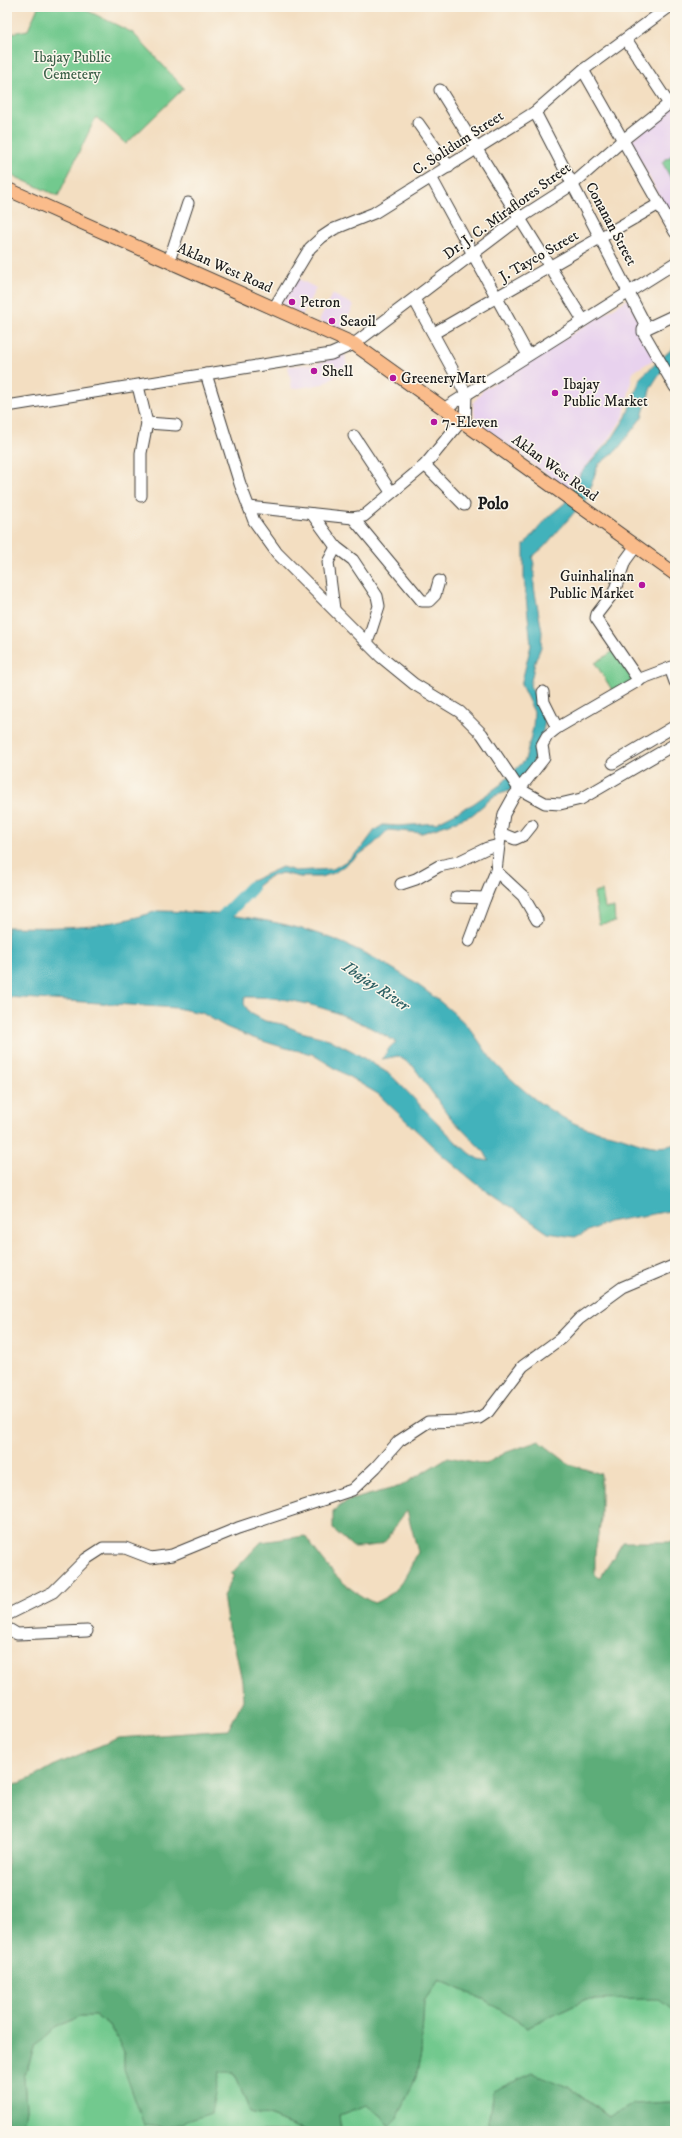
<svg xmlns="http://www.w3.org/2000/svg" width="682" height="2138" font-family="'IM FELL DW Pica',serif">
<rect width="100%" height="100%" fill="#fbf7ec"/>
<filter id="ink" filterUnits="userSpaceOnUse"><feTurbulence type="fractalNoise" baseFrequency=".025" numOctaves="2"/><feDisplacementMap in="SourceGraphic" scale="8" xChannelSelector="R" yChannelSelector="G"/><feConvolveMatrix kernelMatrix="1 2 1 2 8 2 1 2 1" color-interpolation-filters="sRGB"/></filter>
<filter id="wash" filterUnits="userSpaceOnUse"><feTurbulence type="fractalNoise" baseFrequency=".012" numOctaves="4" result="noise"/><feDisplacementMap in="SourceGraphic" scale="16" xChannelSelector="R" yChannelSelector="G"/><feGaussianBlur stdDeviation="0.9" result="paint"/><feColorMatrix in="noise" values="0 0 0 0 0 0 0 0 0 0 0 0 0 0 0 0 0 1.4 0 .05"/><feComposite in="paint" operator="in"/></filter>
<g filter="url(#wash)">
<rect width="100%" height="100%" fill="#f3dec1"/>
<!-- built -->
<g fill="#e8d2ee">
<polygon points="675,106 675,225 630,141"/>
<polygon points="295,277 316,288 302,315 281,304"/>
<polygon points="332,294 354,305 341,332 319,321"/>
<polygon points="628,299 656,358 633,372 624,416 612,435 583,470 569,490 480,425 475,419 473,403 483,390"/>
<polygon points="345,353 347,367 323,384 292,389 288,366 316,364"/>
</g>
<!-- green -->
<g fill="#72c98e" stroke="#477255">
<polygon points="38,7 80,7 133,33 184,88 126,144 96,117 58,196 7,173 7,34 28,30"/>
<polygon points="675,153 675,186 662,162"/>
<polygon points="615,650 636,680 614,693 595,663"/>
<polygon points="602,891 605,908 614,908 615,922 599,924 594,893"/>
<polygon points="439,1980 485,2000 527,2027 584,2000 658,1998 675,2012 675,2104 670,2102 634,2104 610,2117 568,2087 493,2091 487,2131 341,2131 339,2116 366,2106 382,2117 389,2126 398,2117 416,2077 421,2053 424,2001"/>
<polygon points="79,2016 95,2016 110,2025 124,2052 124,2069 234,2072 250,2112 271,2117 305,2131 23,2131 26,2109 24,2077 35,2046 55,2028"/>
</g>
<!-- forest -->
<g fill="#5dad79" stroke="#3c644a">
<path d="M539,1441L569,1464L601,1474V1520L595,1552V1575L600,1578L623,1542H675V2012L658,1999L584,2000L527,2027L485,2000L439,1980L424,2001L421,2053L416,2077L398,2117L389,2126L382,2117L366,2106L339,2116L341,2131H305L271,2117L250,2112L234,2072H219L211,2113L167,2128L144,2125L124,2069V2052L110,2025L95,2016H79L55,2028L35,2046L24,2077L26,2109L23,2131H7V1788L32,1778L53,1766L118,1738L228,1730L243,1700L242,1681L235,1648L228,1628L223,1596L234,1575L231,1574L261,1542L305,1536C327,1566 340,1586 374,1603C400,1592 406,1576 418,1552L407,1511C382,1538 398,1546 353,1547L333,1529V1511L347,1501L401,1486L448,1457L485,1464L507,1452Z"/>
<polygon points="533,2073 568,2087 609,2117 634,2104 670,2102 675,2104 675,2131 487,2131 493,2091"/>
</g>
<!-- water -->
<g fill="#42b2bb" stroke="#2f676c" fill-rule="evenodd">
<polygon points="675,346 675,360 658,376 651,387 642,417 618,449 598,465 587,498 544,547 532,557 534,564 534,587 542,632 541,647 535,662 530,686 542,707 545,721 543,731 537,744 533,764 509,791 494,796 472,815 443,826 422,833 388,830 374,844 334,873 321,877 300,877 282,873 269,877 239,901 237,901 249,882 282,867 295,871 333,869 348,860 361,849 375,830 383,825 398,826 436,823 473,804 500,785 525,760 533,728 534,712 521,685 531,645 524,578 524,545 549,516 565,503 581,473 613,437 626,417 641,377"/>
<path d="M157,911C224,912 297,920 358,950C390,965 422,986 449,1009C456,1015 463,1021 469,1028C479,1039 486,1054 496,1064C521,1090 558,1121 593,1130C602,1133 611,1133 619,1136C638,1142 656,1151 675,1144V1210L608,1222L575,1237L548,1233L477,1184L442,1155L378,1094L351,1078L312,1054L282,1047L253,1038L226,1027L202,1013L176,1008L7,997V927C58,928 109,928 157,911ZM245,997C300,996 350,1014 396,1042L390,1047L382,1059L398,1056L413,1066L449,1116L485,1153L489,1161L478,1159L459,1145L391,1075L354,1052L329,1039L301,1032L282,1024L265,1021L250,1013L244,1004Z"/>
</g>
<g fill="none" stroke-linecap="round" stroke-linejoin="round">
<!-- river -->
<polyline stroke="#42b2bb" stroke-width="14" points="225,915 251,888"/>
</g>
</g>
<g filter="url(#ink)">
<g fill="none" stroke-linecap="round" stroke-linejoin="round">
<!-- minor casing -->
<g stroke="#3c3935" stroke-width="13">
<g id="minor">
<polyline points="626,39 669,104"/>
<polyline points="583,70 675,232"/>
<polyline points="440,90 583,320"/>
<polyline points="535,112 647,328"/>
<polyline points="418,123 449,167"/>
<polyline points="432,179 528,355"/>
<polyline points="169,261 188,203"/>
<polyline points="414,299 466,394 465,423"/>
<polyline points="274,308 310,248 322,237 334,229 374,213 535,112 583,70 669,7"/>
<polyline points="675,315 643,330 643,332 675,387"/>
<polyline points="434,333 659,204"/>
<polyline points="206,374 240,484 254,521 277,553 381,657 414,684 460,712 482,734 519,789 545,803 560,804 581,799 675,744"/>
<polyline points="138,386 147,423 141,453 141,496"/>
<polyline points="7,406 331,354 354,344 520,218 573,184 623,140 675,99"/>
<polyline points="445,408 675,263"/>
<polyline points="147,423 176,425"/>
<polyline points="354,436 391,492"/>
<polyline points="425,465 464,505"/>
<polyline points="249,507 353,518 364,516 425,465 462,420"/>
<polyline points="312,514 336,547 353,560 377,596 379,606 367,643"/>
<polyline points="353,518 422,601 429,601 435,595 439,581"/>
<polyline points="636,546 625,561 614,592 597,614 596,618 639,681"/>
<polyline points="334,609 328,562 336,547"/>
<polyline points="670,668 675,682"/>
<polyline points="543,692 544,702 557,728"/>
<polyline points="613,763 675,726"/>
<polyline points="500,833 515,839 524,835 532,825"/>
<polyline points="496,871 523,896 537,920"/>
<polyline points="401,884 416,879 439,866 458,862 487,848 499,845 504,814 514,796 544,758 542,745 547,736 557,728 643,678 675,666"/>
<polyline points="456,897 485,898 496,871 499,845"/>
<polyline points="469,941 485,898"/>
<polyline points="7,1615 53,1592 86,1559 103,1548 125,1548 151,1558 172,1555 238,1528 352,1490 376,1467 399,1441 428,1422 462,1421 479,1418 488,1412 523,1366 560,1339 579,1319 623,1287 675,1265"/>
<polyline points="7,1628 17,1634 87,1631"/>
</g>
</g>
<!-- major casing -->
<g stroke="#3c3935" stroke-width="15">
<polyline id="major" points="7,189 354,344 675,574"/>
</g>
<!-- minor -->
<use href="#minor" stroke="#fff" stroke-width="11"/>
<!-- major -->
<use href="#major" stroke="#fabc8b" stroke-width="13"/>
</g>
</g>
<!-- markers -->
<g fill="#b5179e" stroke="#fbf7ec" stroke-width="1.5">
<circle cx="292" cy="302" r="4"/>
<circle cx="332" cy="321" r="4"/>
<circle cx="314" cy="371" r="4"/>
<circle cx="393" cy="378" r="4"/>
<circle cx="555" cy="393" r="4"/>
<circle cx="434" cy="422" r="4"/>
<circle cx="642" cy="585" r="4"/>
</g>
<g text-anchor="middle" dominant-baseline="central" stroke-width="3" stroke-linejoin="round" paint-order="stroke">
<!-- park labels -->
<g font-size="15" fill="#3e614a" stroke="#fbf7ec">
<text x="72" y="57">Ibajay Public<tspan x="72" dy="17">Cemetery</tspan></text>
</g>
<!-- street labels -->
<g font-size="15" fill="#1c1c1c" stroke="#fbf7ec">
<text transform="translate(458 143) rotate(-33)">C. Solidum Street</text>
<text transform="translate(507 211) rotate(-36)">Dr. J. C. Miraflores Street</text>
<text transform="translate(611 224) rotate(62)">Conanan Street</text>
<text transform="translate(539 256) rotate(-30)">J. Tayco Street</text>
<text transform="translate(225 268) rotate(24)">Aklan West Road</text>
<text transform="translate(555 468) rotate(36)">Aklan West Road</text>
</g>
<!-- poi labels -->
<g font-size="15" fill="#1c1c1c" stroke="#fbf7ec" text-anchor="start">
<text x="300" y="302">Petron</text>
<text x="340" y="321">Seaoil</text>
<text x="322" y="371">Shell</text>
<text x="401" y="378">GreeneryMart</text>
<text x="563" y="384">Ibajay<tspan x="563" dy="17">Public Market</tspan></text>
<text x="442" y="422">7-Eleven</text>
<text x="634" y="576" text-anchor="end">Guinhalinan<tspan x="634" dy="17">Public Market</tspan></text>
</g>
<!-- water labels -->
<g font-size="16" font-style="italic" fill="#2d6064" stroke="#fbf7ec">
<text transform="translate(376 986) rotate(34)">Ibajay River</text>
</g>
<!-- quarter labels -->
<g font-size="17" font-weight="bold" fill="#1c1c1c" stroke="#fbf7ec">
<text x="493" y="504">Polo</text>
</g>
</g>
<!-- margin -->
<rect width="682" height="2138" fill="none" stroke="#fbf7ec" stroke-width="24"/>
</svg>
